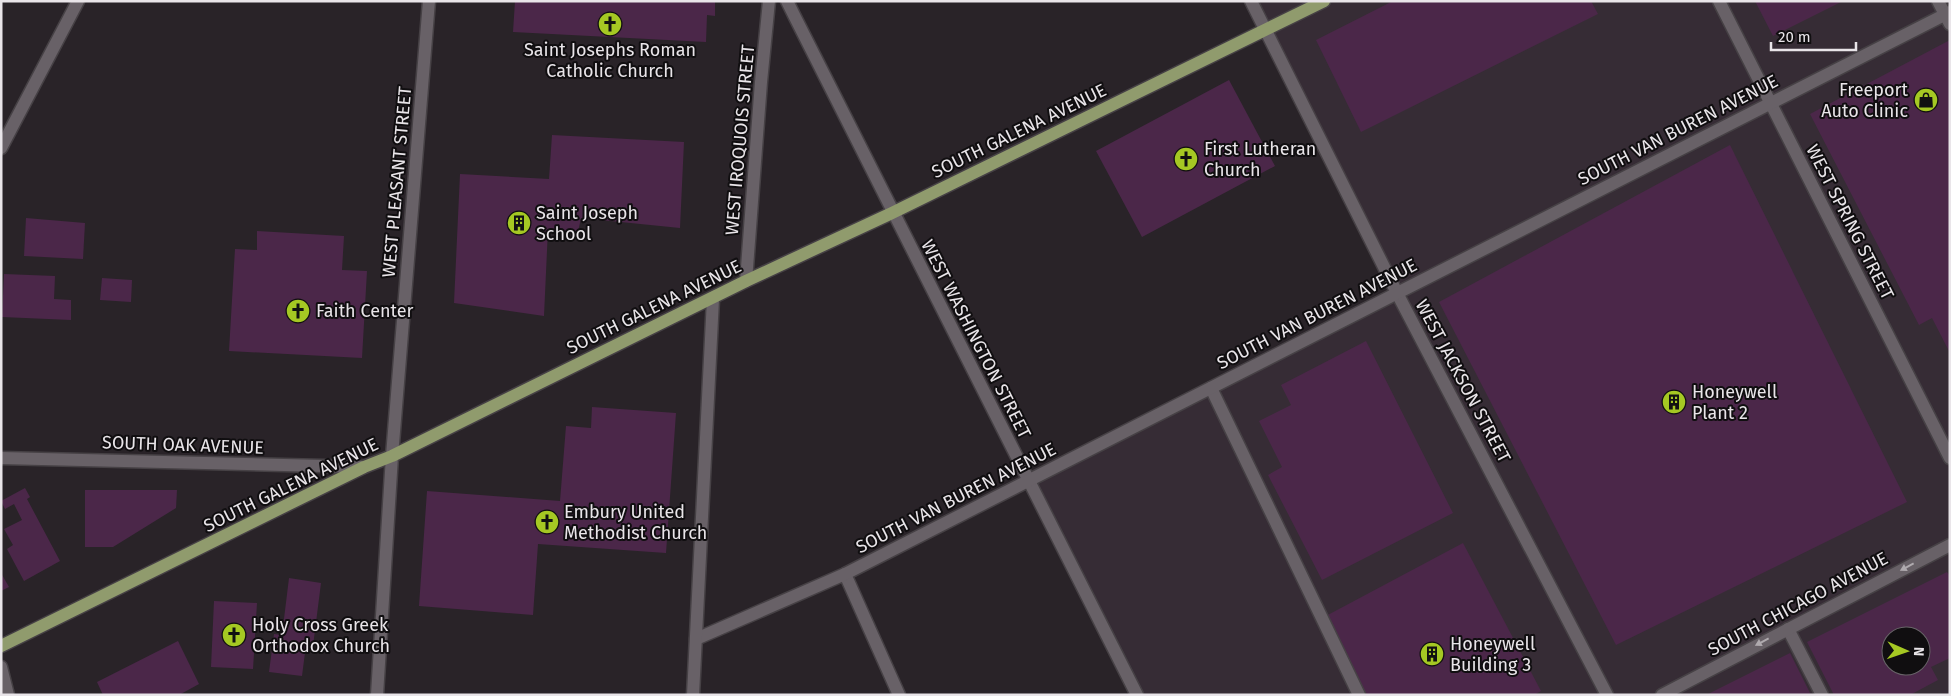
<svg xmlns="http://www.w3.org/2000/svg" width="1951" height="696" font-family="'Fira Sans',sans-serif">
<rect width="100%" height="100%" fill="#292328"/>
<!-- built -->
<path fill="#362c35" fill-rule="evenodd" d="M1251,1H1950V695H1137L1029,480L1397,293ZM1891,636H1921V666H1891Z"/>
<!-- building -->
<g fill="#4b2749" fill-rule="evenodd">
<polygon points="515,1 715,1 715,16 707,15 706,42 513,32"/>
<polygon points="1393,1 1591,1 1598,14 1361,132 1316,40"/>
<polygon points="1755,1 1843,1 1773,36"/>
<polygon points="1950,40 1950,353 1932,318 1919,325 1810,114"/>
<polygon points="1229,80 1275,166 1142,237 1096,151"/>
<polygon points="552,135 684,142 680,228 581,218 578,232 548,229 544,316 454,303 460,174 549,179"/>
<polygon points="1730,145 1907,502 1616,645 1439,302"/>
<polygon points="26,218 85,223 83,259 24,256"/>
<polygon points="257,231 344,236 342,270 367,271 362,358 229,351 235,249 257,250"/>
<polygon points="4,274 55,276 54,299 71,300 71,320 2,317"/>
<polygon points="102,278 132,280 131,302 100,300"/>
<polygon points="1366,341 1453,513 1322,580 1268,475 1282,467 1259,421 1291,405 1281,385"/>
<polygon points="592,407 676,413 666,553 538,544 533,615 419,606 427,491 560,501 566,426 591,428"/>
<polygon points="25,488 30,497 27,499 60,561 24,581 7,549 13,545 4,529 22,520 14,504 5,509 1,501"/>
<polygon points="85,490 177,490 176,508 113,547 85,547"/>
<polygon points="1463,543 1541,691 1534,695 1365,695 1324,617"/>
<path d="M1947,572L1950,576V658L1931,667L1938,680L1910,695H1834L1807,642ZM1891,636H1921V666H1891Z"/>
<polygon points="1,573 9,587 1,591"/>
<polygon points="289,578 321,583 313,646 306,645 302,676 269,672 274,634 282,635"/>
<polygon points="214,601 257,603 253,669 211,667"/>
<polygon points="178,641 199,684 179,695 103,695 97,682"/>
<polygon points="1790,653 1811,695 1706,695"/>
</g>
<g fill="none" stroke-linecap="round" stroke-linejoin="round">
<!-- minor casing -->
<g stroke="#464145" stroke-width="15">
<g id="minor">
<path d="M787,1C902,233 1021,463 1137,695"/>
<polyline points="1251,1 1397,293 1607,695"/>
<polyline points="1719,1 1950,458"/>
<polyline points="1938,1 1950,24"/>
<polyline points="1,148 78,1"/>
<polyline points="746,281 761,82 769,1"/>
<polyline points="1211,388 1359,695"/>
<polyline points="1,458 364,467"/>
<polyline points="845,574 899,695"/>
<polyline points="1788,629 1822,695"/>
<polyline points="696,639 845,574 1950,12"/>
<polyline points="1,667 8,695"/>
<polyline points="377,695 392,456 429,1"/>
<polyline points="693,695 713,299"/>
<polyline points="1662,695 1950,545"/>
</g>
</g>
<!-- major casing -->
<g stroke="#464145" stroke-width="15">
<polyline id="major" points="1,646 364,467 392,456 746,281 892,213 1324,1"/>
</g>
<!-- minor -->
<use href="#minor" stroke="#686167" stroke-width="12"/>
<!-- major -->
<use href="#major" stroke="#909b6d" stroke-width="12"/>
</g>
<!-- one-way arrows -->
<defs><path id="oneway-solid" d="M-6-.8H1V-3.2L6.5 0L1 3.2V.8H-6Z" transform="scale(1.25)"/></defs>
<g fill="#afaaae">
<use href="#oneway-solid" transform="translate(1907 567) rotate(152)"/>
<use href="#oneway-solid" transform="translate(1762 642) rotate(152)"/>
</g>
<!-- icons -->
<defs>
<g id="church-disc" transform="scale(1.25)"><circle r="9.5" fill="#a5c823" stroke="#100e10"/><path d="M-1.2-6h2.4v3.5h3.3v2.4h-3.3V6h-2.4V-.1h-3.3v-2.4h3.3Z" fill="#111"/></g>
<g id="shop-disc" transform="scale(1.25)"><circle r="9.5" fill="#a5c823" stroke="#100e10"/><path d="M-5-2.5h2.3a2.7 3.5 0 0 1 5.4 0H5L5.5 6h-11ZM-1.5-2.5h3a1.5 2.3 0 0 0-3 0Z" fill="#111"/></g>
<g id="building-disc" transform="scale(1.25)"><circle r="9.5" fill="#a5c823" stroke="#100e10"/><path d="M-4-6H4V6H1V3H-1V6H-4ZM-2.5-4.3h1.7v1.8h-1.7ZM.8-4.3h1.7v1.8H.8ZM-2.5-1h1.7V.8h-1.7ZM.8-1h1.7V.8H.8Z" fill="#111"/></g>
</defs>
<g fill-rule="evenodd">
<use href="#church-disc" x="610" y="24"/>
<use href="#shop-disc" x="1926" y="100"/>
<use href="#church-disc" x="1186" y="159"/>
<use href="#building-disc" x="519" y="223"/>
<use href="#church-disc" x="298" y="311"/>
<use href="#building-disc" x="1674" y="402"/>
<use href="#church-disc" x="547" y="522"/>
<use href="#church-disc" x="234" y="635"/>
<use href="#building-disc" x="1432" y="654"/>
</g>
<g text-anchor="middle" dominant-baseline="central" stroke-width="4" stroke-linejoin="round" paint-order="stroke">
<!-- poi labels -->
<g font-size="18" fill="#e9e5e9" stroke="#100e10" text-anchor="start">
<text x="610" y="50" text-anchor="middle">Saint Josephs Roman<tspan x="610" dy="21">Catholic Church</tspan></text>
<text x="1908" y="90" text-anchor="end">Freeport<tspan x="1908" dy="21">Auto Clinic</tspan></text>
<text x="1204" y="149">First Lutheran<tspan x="1204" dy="21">Church</tspan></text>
<text x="536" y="213">Saint Joseph<tspan x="536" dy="21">School</tspan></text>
<text x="316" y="311">Faith Center</text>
<text x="1692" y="392">Honeywell<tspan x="1692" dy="21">Plant 2</tspan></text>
<text x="564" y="512">Embury United<tspan x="564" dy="21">Methodist Church</tspan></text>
<text x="252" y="625">Holy Cross Greek<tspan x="252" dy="21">Orthodox Church</tspan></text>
<text x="1450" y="644">Honeywell<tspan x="1450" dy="21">Building 3</tspan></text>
</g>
<!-- street labels -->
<g font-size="18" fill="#e9e5e9" stroke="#100e10">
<text transform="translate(1678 130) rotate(-27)">SOUTH VAN BUREN AVENUE</text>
<text transform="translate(1019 131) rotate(-26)">SOUTH GALENA AVENUE</text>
<text transform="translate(740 140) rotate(-85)">WEST IROQUOIS STREET</text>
<text transform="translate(397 182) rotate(-85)">WEST PLEASANT STREET</text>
<text transform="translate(1850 222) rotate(63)">WEST SPRING STREET</text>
<text transform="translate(654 307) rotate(-26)">SOUTH GALENA AVENUE</text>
<text transform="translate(1317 314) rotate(-27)">SOUTH VAN BUREN AVENUE</text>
<text transform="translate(976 339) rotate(63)">WEST WASHINGTON STREET</text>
<text transform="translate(1463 381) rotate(62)">WEST JACKSON STREET</text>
<text transform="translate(183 445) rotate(2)">SOUTH OAK AVENUE</text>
<text transform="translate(291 485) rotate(-26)">SOUTH GALENA AVENUE</text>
<text transform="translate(956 498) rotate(-27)">SOUTH VAN BUREN AVENUE</text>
<text transform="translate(1798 604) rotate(-28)">SOUTH CHICAGO AVENUE</text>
</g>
</g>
<!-- border -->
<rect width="1951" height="696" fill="none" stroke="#e9e5e9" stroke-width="5"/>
<!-- north arrow -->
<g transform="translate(1906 651) rotate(92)"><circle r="24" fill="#100e10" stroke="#676467"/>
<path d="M0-4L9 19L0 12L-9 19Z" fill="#a5c823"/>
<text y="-8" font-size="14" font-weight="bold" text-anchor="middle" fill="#e9e5e9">N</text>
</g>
<!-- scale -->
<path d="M1771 42v8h85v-8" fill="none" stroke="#e9e5e9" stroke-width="2.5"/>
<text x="1778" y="42" font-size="15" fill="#e9e5e9" stroke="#100e10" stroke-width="4" paint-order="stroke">20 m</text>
</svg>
